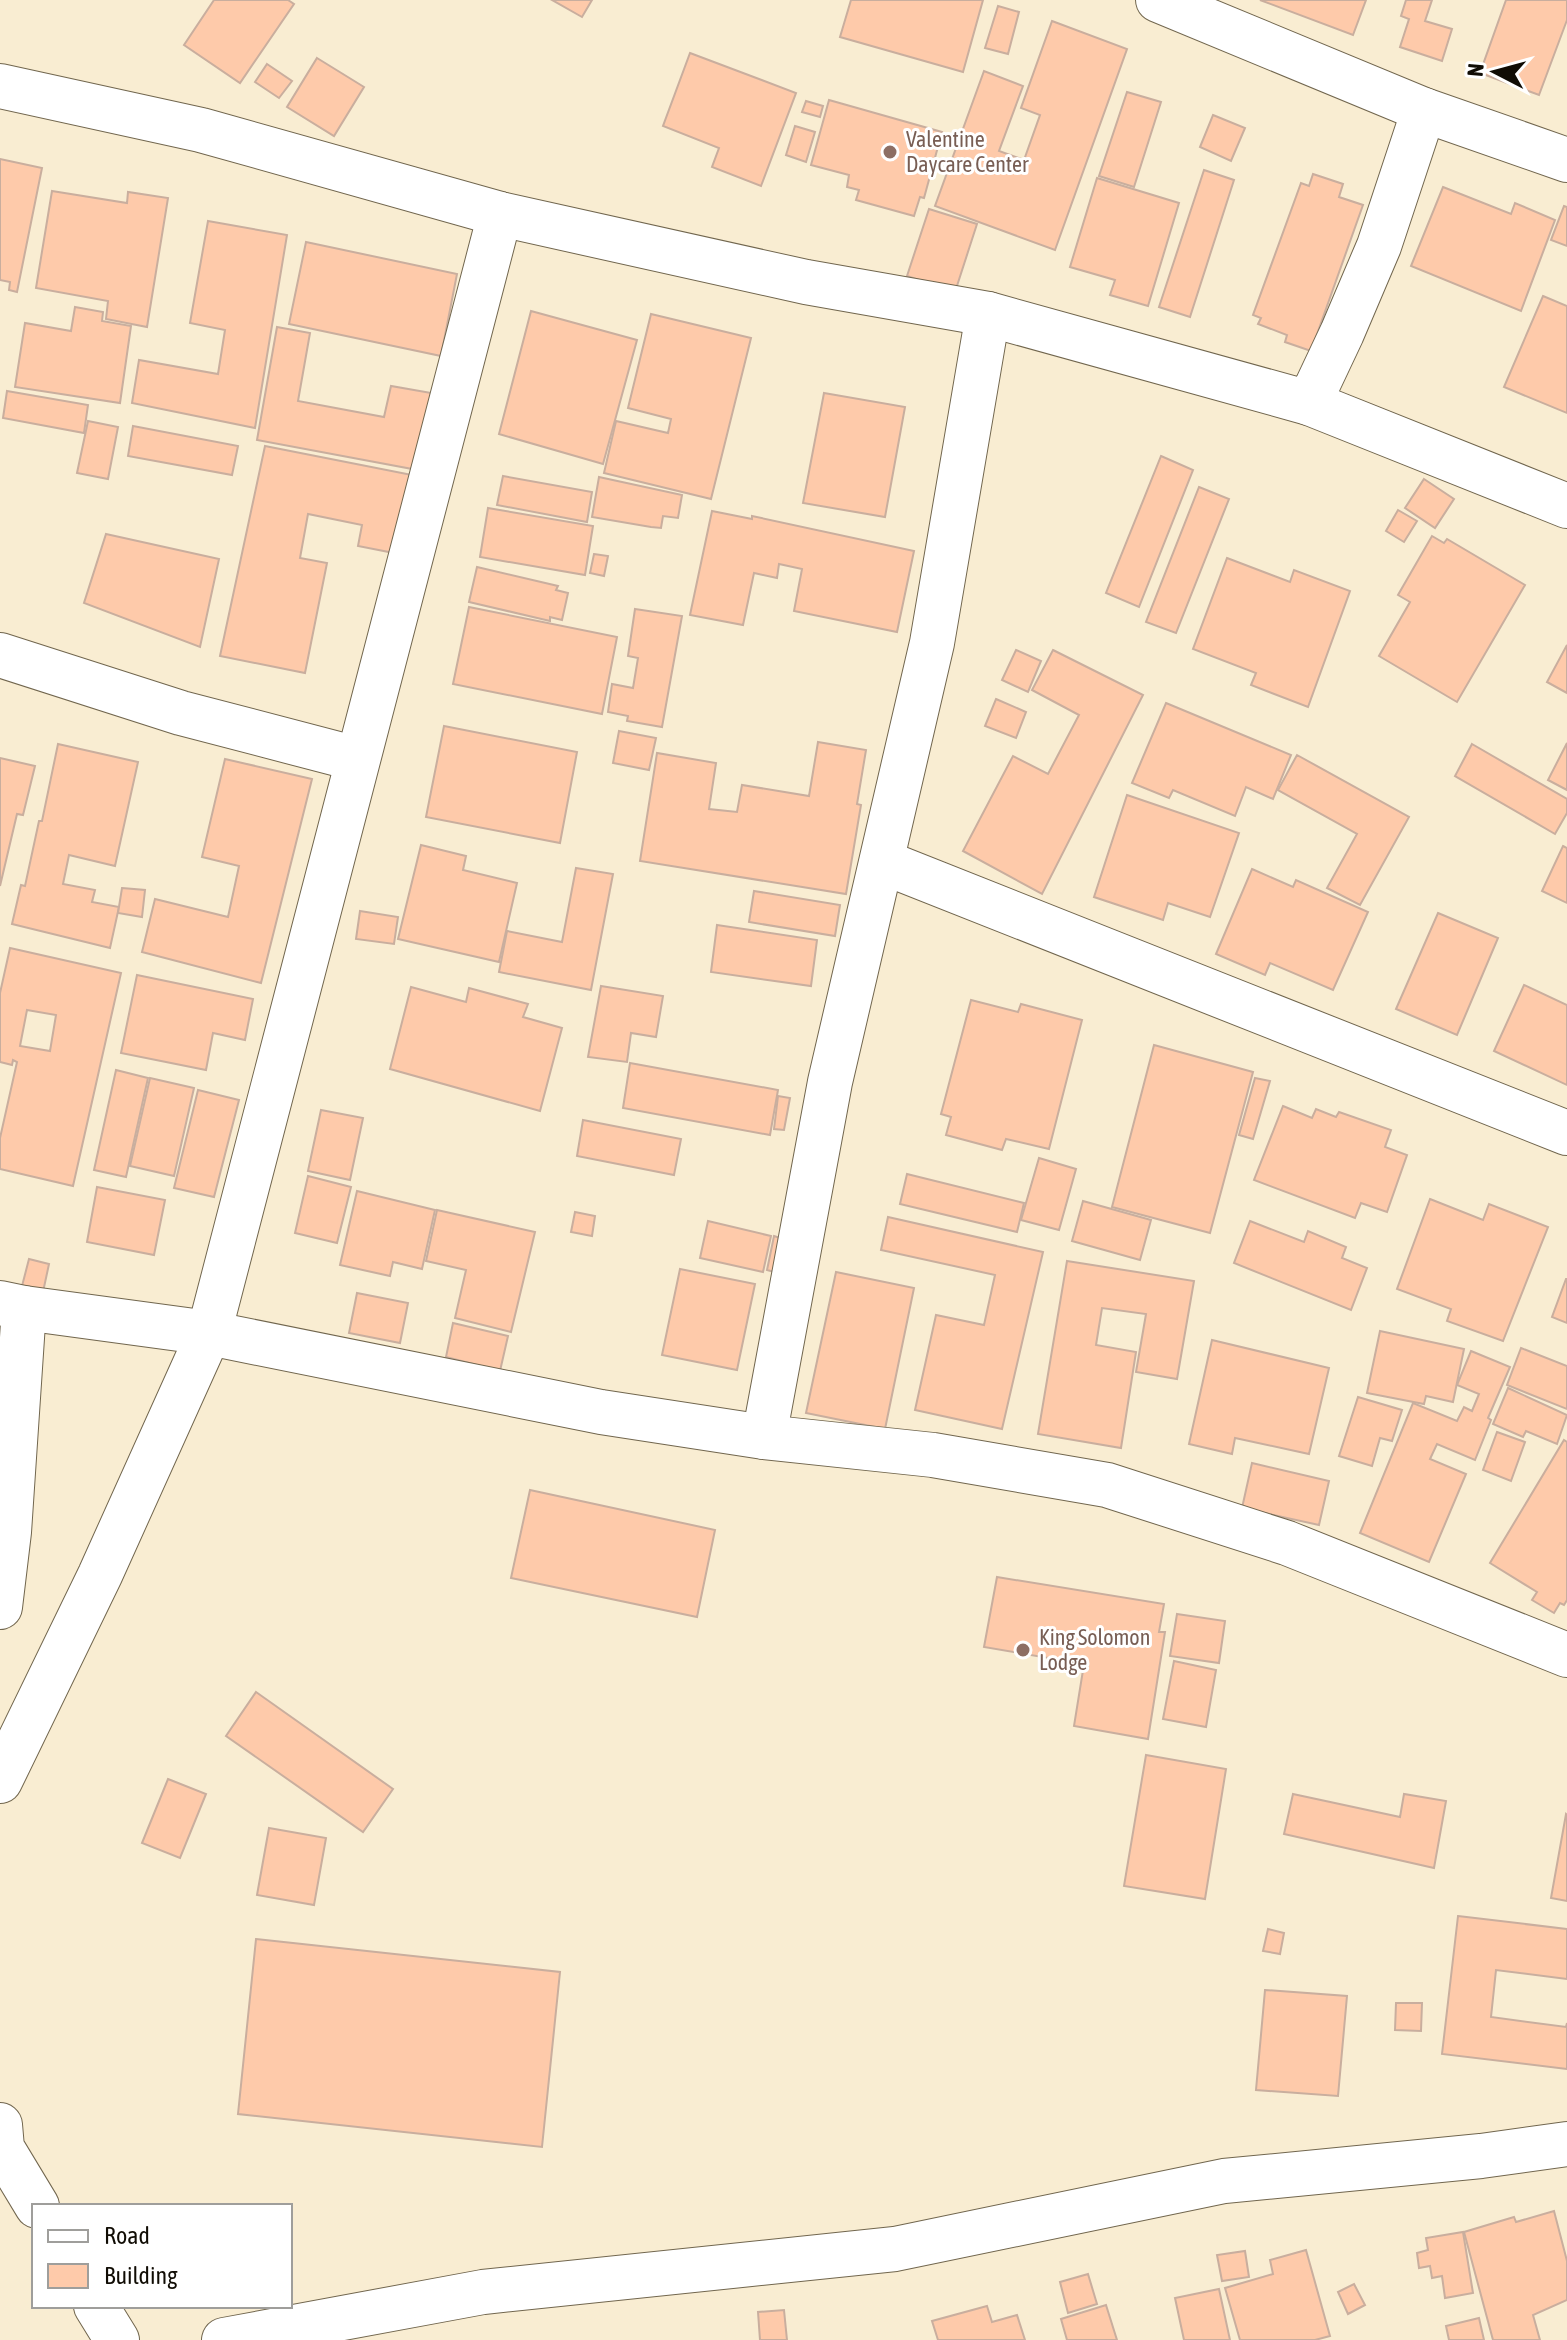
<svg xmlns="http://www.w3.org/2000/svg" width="1567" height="2340" font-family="'Asap Condensed',sans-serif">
<rect width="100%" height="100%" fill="#f9edd2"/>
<!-- building -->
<g fill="#fecaaa" stroke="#c9ae9e" stroke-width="2" fill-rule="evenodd">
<polygon points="214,0 288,0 294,4 240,83 184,45"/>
<polygon points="552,0 592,0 582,17"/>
<polygon points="851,0 983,0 963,72 840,37"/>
<polygon points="1260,0 1366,0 1353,35"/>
<polygon points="1406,0 1432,0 1425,21 1452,29 1442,61 1400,47 1409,19 1401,16"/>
<polygon points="1506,0 1567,0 1567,20 1539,95 1480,73"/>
<polygon points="998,6 1019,12 1008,54 985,48"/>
<polygon points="1052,21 1127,49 1055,250 935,206 984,71 1023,86 999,151 1024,160 1040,115 1021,108"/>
<polygon points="690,53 796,93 761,186 712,167 719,148 663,126"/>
<polygon points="317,58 364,87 334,136 287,107"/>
<polygon points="267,64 292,81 279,98 255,82"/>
<polygon points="1127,92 1161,102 1134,187 1099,176"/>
<polygon points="829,100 942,132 924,198 920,197 914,216 856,200 859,190 847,187 849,175 811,165"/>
<polygon points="806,101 823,106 820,117 802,112"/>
<polygon points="1213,115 1245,128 1231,161 1200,147"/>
<polygon points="795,126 815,132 806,162 786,155"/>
<polygon points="0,159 42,168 17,292 9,290 10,282 0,280"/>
<polygon points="1204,170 1234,180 1190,317 1159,307"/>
<polygon points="1313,174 1343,184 1339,197 1363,205 1311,351 1285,342 1287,335 1258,324 1261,318 1253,315 1301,183 1309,186"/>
<polygon points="1097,178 1179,203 1148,306 1110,295 1115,280 1070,267"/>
<polygon points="1443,187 1511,214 1515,203 1555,220 1521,311 1411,266"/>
<polygon points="52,191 127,203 128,192 168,198 147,327 106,319 108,301 36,288"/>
<polygon points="1564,206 1567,207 1567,246 1551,240"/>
<polygon points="929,209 977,224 955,292 907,276"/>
<polygon points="208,221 287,235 255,428 132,403 139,360 218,374 225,330 190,323"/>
<polygon points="306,242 457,274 441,356 289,324"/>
<polygon points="1543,296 1567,306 1567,413 1504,387"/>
<polygon points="75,307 103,312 102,321 131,326 120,403 15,387 25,323 71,331"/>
<polygon points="531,311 637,340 603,464 499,434"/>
<polygon points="651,314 751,338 711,499 604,473 616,421 668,433 671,419 628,408"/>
<polygon points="277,327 310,333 298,401 384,417 391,386 437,394 423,471 257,440"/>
<polygon points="7,391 88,405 84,433 3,418"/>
<polygon points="824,393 905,407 885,517 803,503"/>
<polygon points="88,421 118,427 108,479 77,473"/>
<polygon points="133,426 238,446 232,475 128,456"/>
<polygon points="265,446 417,476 394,553 358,546 362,525 308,514 300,558 327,563 305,673 220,656"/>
<polygon points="1161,456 1193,470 1139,607 1106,593"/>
<polygon points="503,476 592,492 587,522 497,505"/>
<polygon points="599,477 682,495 678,518 663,516 661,528 651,527 592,517"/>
<polygon points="1424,479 1454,499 1435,528 1405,508"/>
<polygon points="1199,487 1229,499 1176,633 1146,622"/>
<polygon points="488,508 593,526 585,575 480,557"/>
<polygon points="1398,510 1417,521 1404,542 1386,531"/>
<polygon points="712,511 752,519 752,516 914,551 897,632 794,611 802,569 779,564 777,578 754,573 743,625 690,615"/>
<polygon points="106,534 219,559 200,647 84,603"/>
<polygon points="1432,536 1444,543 1447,539 1525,585 1457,702 1379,656 1410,602 1398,595"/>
<polygon points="594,554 608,556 604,576 590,573"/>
<polygon points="1227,558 1290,582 1294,570 1350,591 1308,707 1251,685 1256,673 1193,649"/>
<polygon points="477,567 558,586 556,590 568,593 562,620 550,617 550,621 469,602"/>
<polygon points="469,607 617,637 602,714 453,684"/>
<polygon points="635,609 682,616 662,727 627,721 628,716 608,712 612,684 633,688 638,658 628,656"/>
<polygon points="1567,645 1567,693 1547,682"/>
<polygon points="1016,650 1041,661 1028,692 1002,680"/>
<polygon points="1053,650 1143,695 1042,894 963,851 1013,756 1048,774 1079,715 1032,690"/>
<polygon points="996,699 1026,712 1016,738 985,726"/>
<polygon points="1166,703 1291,755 1273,799 1246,787 1235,816 1173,790 1169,798 1132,783"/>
<polygon points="444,726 577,752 560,843 426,817"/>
<polygon points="619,731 656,738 649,770 613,763"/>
<polygon points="818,742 866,750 857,804 861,805 846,894 640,861 657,753 716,763 709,809 737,812 742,785 809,796"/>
<polygon points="1567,743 1567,790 1548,780"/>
<polygon points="58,744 138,762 115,866 69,855 63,884 95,890 92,902 119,907 110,948 12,924 21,885 25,886 39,821 42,821"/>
<polygon points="1472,744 1567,799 1567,813 1555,834 1455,776"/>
<polygon points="1297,755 1409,817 1360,905 1327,888 1357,834 1278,790"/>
<polygon points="0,758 35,766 23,815 17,814 0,886"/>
<polygon points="225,759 312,779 261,983 142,952 155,899 228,917 239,866 202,857"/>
<polygon points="1127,795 1239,833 1210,917 1168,903 1163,920 1094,897"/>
<polygon points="421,845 466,856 463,870 517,883 499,962 398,939"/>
<polygon points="1563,846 1567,848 1567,903 1542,891"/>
<polygon points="576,868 613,874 591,990 499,972 507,931 562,942"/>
<polygon points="1252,869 1293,887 1296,880 1368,912 1333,990 1270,963 1265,975 1216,954"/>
<polygon points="122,888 145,890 142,917 118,913"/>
<polygon points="754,891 840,905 835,936 749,922"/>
<polygon points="360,911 398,917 394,944 356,939"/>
<polygon points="1438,913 1498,938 1457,1035 1396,1009"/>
<polygon points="717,925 817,940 811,986 711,972"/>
<path d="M10,948L121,973L73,1186L0,1169V1138L17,1062L13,1060L12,1065L0,1062V993ZM27,1010L56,1015L50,1051L20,1046Z"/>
<polygon points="137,975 253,999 245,1040 213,1033 206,1070 121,1053"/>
<polygon points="1524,985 1567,1005 1567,1085 1494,1051"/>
<polygon points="601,986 663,996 656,1037 631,1033 627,1062 588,1057"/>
<polygon points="411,987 466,1002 469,988 528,1004 523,1017 562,1028 540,1111 390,1069"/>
<polygon points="971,1000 1018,1012 1021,1004 1082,1020 1049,1149 1006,1139 1002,1150 946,1135 951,1117 941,1114"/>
<polygon points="1154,1045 1253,1072 1210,1233 1112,1207"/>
<polygon points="630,1063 778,1090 770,1135 623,1108"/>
<polygon points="116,1070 148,1078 126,1177 94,1170"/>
<polygon points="150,1078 194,1088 174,1176 130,1166"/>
<polygon points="1255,1078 1270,1081 1253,1139 1239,1135"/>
<polygon points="198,1090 239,1100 214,1197 174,1188"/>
<polygon points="778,1096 790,1098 784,1130 774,1129"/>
<polygon points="1283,1106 1312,1118 1316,1109 1336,1117 1339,1112 1391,1130 1385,1147 1407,1155 1387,1212 1361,1203 1355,1218 1254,1180"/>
<polygon points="321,1110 363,1118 350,1180 308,1171"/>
<polygon points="583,1120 681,1139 674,1175 577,1156"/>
<polygon points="1039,1158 1076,1169 1059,1230 1021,1220"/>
<polygon points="907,1174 1024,1203 1017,1232 900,1204"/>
<polygon points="308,1176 351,1187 337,1243 295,1233"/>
<polygon points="97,1187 165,1200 154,1255 87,1242"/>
<polygon points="357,1191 435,1210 422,1269 393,1262 390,1276 340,1265"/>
<polygon points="1430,1199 1483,1220 1489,1204 1548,1227 1503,1341 1447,1321 1451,1309 1397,1289"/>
<polygon points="1083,1201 1151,1220 1140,1260 1072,1241"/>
<polygon points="437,1210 535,1232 511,1332 455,1318 466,1270 426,1261"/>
<polygon points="575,1212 595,1216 592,1236 571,1232"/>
<polygon points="888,1217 1043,1252 1002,1429 915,1410 936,1315 984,1325 995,1275 881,1250"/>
<polygon points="708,1221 771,1236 763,1272 700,1258"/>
<polygon points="1250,1221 1304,1242 1308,1231 1346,1247 1342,1258 1367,1268 1351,1310 1234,1263"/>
<polygon points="774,1236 786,1240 778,1273 767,1270"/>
<polygon points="29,1259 49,1264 43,1292 22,1286"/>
<polygon points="1067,1261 1194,1281 1177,1379 1136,1372 1146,1314 1102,1308 1096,1345 1136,1352 1121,1448 1038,1434"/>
<polygon points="680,1269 755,1284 737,1370 662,1355"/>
<polygon points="836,1272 914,1288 885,1429 806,1413"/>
<polygon points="1566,1279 1567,1279 1567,1323 1552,1317"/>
<polygon points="357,1293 408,1303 400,1343 349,1333"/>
<polygon points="453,1323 508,1336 500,1371 446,1357"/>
<polygon points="1380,1331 1464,1349 1453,1402 1426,1396 1424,1404 1367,1393"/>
<polygon points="1212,1340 1329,1368 1309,1454 1235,1438 1232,1454 1189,1444"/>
<polygon points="1521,1348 1567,1366 1567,1409 1507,1385"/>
<polygon points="1471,1351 1510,1367 1488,1418 1491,1420 1475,1460 1437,1444 1430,1459 1466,1474 1429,1562 1360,1533 1413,1403 1457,1421 1464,1407 1472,1411 1479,1394 1457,1385"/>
<polygon points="1508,1388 1567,1415 1557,1444 1526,1431 1523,1437 1493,1424"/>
<polygon points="1358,1397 1402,1410 1392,1441 1380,1438 1372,1466 1339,1456"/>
<polygon points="1497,1432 1525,1442 1511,1481 1483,1470"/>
<polygon points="1564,1440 1567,1442 1567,1600 1564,1605 1560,1603 1554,1613 1532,1600 1537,1592 1490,1563"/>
<polygon points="1252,1463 1329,1481 1319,1525 1242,1508"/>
<polygon points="530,1490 715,1530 697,1617 511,1578"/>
<polygon points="997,1577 1164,1604 1159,1632 1165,1632 1148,1739 1074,1726 1084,1664 984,1647"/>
<polygon points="1177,1614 1225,1621 1219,1663 1170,1656"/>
<polygon points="1174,1661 1216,1670 1206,1727 1163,1719"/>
<polygon points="256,1692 393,1789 363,1832 226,1736"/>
<polygon points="1146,1755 1226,1769 1205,1899 1124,1886"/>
<polygon points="168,1779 206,1794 180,1858 142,1843"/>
<polygon points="1293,1794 1400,1817 1404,1794 1446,1801 1434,1868 1284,1834"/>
<polygon points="1566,1814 1567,1815 1567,1901 1551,1898"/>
<polygon points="269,1828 326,1838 314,1905 257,1895"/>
<polygon points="1458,1916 1567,1929 1567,1979 1496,1970 1491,2017 1566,2027 1567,2023 1567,2069 1442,2054"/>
<polygon points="1268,1929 1284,1933 1280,1954 1263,1951"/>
<polygon points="256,1939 560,1972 542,2147 238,2114"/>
<polygon points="1265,1990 1347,1996 1338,2096 1256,2090"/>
<polygon points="1396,2003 1422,2003 1421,2031 1395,2030"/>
<polygon points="1554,2211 1567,2261 1567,2300 1533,2315 1540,2340 1493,2340 1464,2232 1514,2217 1516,2222"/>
<polygon points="1463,2232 1473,2293 1445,2298 1442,2276 1432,2278 1430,2266 1419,2268 1417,2253 1428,2250 1426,2238"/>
<polygon points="1306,2250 1330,2336 1315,2340 1240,2340 1225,2288 1273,2274 1270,2260"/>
<polygon points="1245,2251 1249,2277 1222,2281 1217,2255"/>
<polygon points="1088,2274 1097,2304 1068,2313 1060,2282"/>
<polygon points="1354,2284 1365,2305 1348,2314 1338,2292"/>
<polygon points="1219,2289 1230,2340 1184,2340 1175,2298"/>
<polygon points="1106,2305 1117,2340 1067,2340 1061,2319"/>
<polygon points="987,2306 992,2322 1017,2315 1025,2340 938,2340 932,2321"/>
<polygon points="784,2310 787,2340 760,2340 758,2312"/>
<polygon points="1479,2318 1484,2340 1449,2340 1446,2326"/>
</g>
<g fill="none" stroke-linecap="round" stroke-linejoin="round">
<!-- street casing -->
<g stroke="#71664e" stroke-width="46">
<g id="street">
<polyline points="1158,0 1424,110 1567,160"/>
<polyline points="0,86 201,130 500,214 806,282 988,314 1309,403 1342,333 1379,246 1424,110"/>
<polyline points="1309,403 1567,506"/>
<polyline points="0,655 181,713 357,759"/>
<polyline points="883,862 1567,1133"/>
<polyline points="0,1303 24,1308 209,1333 601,1412 764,1437 933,1455 1107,1485 1287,1543 1567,1655"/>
<polyline points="764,1437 830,1082 932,643 988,314"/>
<polyline points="0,1607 9,1532 24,1308"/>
<polyline points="0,1781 100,1575 209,1333 500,214"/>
<polyline points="0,2125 2,2148 37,2206"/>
<polyline points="96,2306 117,2340"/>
<polyline points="224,2340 483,2292 895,2249 1224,2181 1481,2156 1567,2144"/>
</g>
</g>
<!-- street -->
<use href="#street" stroke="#fff" stroke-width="44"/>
</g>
<!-- markers -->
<g fill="#8d6e63" stroke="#fff" stroke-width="3">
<circle cx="890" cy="152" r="8"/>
<circle cx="1023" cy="1650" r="8"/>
</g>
<g text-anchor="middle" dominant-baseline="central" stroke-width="6" stroke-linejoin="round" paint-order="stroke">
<!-- education labels -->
<g font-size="22" fill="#785e54" stroke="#fff" text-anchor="start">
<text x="906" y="139">Valentine<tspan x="906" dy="25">Daycare Center</tspan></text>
<text x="1039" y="1637">King Solomon<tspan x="1039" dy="25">Lodge</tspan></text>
</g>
</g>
<!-- legend -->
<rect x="32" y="2204" width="260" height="104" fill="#ffffff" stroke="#9f9e9b" stroke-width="2"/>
<rect x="48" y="2230" width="40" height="12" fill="#ffffff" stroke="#9f9e9b" stroke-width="2"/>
<text x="104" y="2244" font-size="24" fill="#100c04">Road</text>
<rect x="48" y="2264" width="40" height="24" fill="#fecaaa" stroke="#9f9e9b" stroke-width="2"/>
<text x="104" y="2284" font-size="24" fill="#100c04">Building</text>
<!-- north arrow -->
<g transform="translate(1495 72) rotate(276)" stroke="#ffffff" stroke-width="6" paint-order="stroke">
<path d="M0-6L14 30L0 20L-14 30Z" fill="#100c04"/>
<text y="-12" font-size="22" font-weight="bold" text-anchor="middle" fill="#100c04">N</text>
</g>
</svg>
